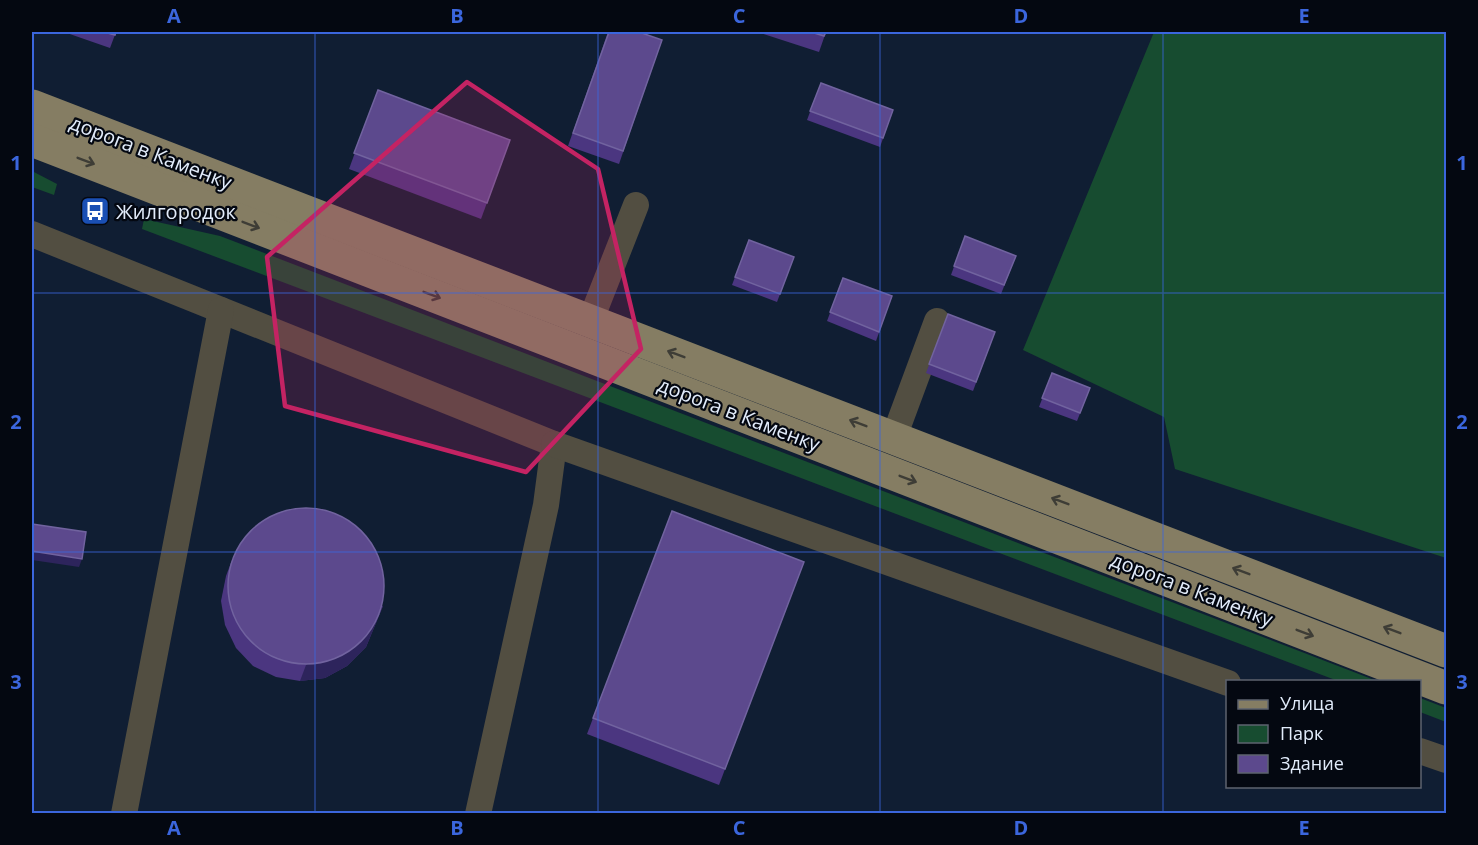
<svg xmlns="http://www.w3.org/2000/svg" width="1478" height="845" font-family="'Open Sans',sans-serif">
<rect width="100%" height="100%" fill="#101e33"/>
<!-- green -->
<g fill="#174c30">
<polygon points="1154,32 1446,32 1446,558 1175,469 1164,417 1023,350"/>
<polygon points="32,171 57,184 54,195 32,187"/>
<polygon points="144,219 220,236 1377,681 1338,681 142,229"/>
<polygon points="1420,698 1446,708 1446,722 1420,712"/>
</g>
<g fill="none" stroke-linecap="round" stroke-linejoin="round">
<!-- minor -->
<g stroke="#524e41" stroke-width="26">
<polyline points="32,234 554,444 546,505 478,814"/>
<polyline points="590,322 636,205"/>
<polyline points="894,437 937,321"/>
<polyline points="554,444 1228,683"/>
<polyline points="1420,751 1446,760"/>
<polyline points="124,814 221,310"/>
</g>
<!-- major -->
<g stroke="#857d63" stroke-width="33">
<polyline points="32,106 1446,651"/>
<polyline points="32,140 1446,688"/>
</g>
</g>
<!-- wall -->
<g fill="#4b3680">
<polygon points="64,32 116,32 110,48"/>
<polygon points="608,32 662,40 619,164 568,146"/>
<polygon points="757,32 826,32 819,52"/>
<polygon points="821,83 893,110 880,147 807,120"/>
<polygon points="378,90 510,140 481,219 349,169"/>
<polygon points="965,236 1016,256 1001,294 951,275"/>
<polygon points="749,240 794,257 777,302 732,285"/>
<polygon points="843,278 892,296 876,341 827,321"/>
<polygon points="948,314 995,332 973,391 926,373"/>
<polygon points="1052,373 1090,388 1077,421 1039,407"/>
<polygon points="672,511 804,562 719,785 587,734"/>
<polygon points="232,560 383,606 366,647 347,666 325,678 300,681 276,677 253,666 236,648 225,625 221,601 226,576"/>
</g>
<!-- shaded-wall -->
<g fill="#2d245c">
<polygon points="32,551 82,559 79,567 32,560"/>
<polygon points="383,606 366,647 347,666 325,678 300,681 306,665"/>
</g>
<!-- building -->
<g fill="#5c498d" stroke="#71639f" stroke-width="1.5">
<polygon points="104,32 116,32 115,35"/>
<polygon points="609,32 639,32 662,40 623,151 573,133"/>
<polygon points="811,32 826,32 824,36"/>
<polygon points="821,83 893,110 883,138 810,111"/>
<polygon points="378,90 510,140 487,203 354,153"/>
<polygon points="965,236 1016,256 1004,285 954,266"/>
<polygon points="749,240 794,257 780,294 735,277"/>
<polygon points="843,278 892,296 879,332 830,312"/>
<polygon points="948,314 995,332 976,382 929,364"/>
<polygon points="1052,373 1090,388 1080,413 1042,398"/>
<circle cx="306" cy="586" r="78"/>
<polygon points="672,511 804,562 725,769 593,718"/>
<polygon points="32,524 86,532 82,559 32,551"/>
</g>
<!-- one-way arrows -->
<defs><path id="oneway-shaft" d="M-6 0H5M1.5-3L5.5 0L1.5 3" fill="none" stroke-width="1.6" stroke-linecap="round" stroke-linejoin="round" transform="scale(1.5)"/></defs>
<g stroke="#3e3d36">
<use href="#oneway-shaft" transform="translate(86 161) rotate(21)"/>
<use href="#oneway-shaft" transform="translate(251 225) rotate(21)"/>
<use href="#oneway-shaft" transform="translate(432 295) rotate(21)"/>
<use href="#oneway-shaft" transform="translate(676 354) rotate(-159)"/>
<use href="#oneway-shaft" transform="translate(858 423) rotate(-159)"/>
<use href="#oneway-shaft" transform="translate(908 479) rotate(21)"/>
<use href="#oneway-shaft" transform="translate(1060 501) rotate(-159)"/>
<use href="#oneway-shaft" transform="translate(1241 571) rotate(-159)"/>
<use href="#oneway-shaft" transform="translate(1392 630) rotate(-159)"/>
<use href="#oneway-shaft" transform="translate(1305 633) rotate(21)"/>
</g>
<!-- marked area -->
<path fill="#c42363" fill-opacity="0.2" stroke="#c42363" stroke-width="4.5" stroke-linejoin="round" d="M467,82L598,169L641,349L526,472L285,406L267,257Z"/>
<!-- grid -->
<path fill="none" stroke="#3b66dd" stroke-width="1.5" stroke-opacity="0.55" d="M315,32V814M598,32V814M880,32V814M1163,32V814M32,293H1446M32,552H1446"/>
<!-- icons -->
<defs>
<g id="bus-square" transform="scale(1.5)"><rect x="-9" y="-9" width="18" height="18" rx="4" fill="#1a4fb4" stroke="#040811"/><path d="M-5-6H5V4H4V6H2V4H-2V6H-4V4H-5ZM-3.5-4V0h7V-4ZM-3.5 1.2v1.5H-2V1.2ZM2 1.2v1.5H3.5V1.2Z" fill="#fff"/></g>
</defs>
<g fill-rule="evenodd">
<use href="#bus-square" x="95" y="211"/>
</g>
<g text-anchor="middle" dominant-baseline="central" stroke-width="4.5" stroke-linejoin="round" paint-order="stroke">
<!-- street labels -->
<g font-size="20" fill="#e2ecfb" stroke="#040811">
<text transform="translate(151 152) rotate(21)">дорога в Каменку</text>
<text transform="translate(739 414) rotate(21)">дорога в Каменку</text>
<text transform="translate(1192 589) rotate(21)">дорога в Каменку</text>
</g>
<!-- poi labels -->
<g font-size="20" fill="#e2ecfb" stroke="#040811" text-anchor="start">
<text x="116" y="211">Жилгородок</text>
</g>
</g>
<!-- border -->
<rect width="1478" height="845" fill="none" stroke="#040811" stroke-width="66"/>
<!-- legend -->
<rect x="1226" y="680" width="195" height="108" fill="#040811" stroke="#5d636f" stroke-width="1.5"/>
<rect x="1238" y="700" width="30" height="9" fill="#857d63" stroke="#5d636f" stroke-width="1.5"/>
<text x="1280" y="710" font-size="18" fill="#e2ecfb">Улица</text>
<rect x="1238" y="725" width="30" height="18" fill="#174c30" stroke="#5d636f" stroke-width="1.5"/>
<text x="1280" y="740" font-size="18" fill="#e2ecfb">Парк</text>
<rect x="1238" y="755" width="30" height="18" fill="#5c498d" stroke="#5d636f" stroke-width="1.5"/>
<text x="1280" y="770" font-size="18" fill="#e2ecfb">Здание</text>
<rect x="33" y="33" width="1412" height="779" fill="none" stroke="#3b66dd" stroke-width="2"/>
<g font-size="20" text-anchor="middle" font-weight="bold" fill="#3b66dd">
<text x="174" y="23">A</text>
<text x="457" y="23">B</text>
<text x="739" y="23">C</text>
<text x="1021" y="23">D</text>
<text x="1304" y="23">E</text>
<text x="16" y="170">1</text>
<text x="1462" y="170">1</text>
<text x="16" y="429">2</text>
<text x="1462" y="429">2</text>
<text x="16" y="689">3</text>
<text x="1462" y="689">3</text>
<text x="174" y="835">A</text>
<text x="457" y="835">B</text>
<text x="739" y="835">C</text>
<text x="1021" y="835">D</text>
<text x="1304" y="835">E</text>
</g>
</svg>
